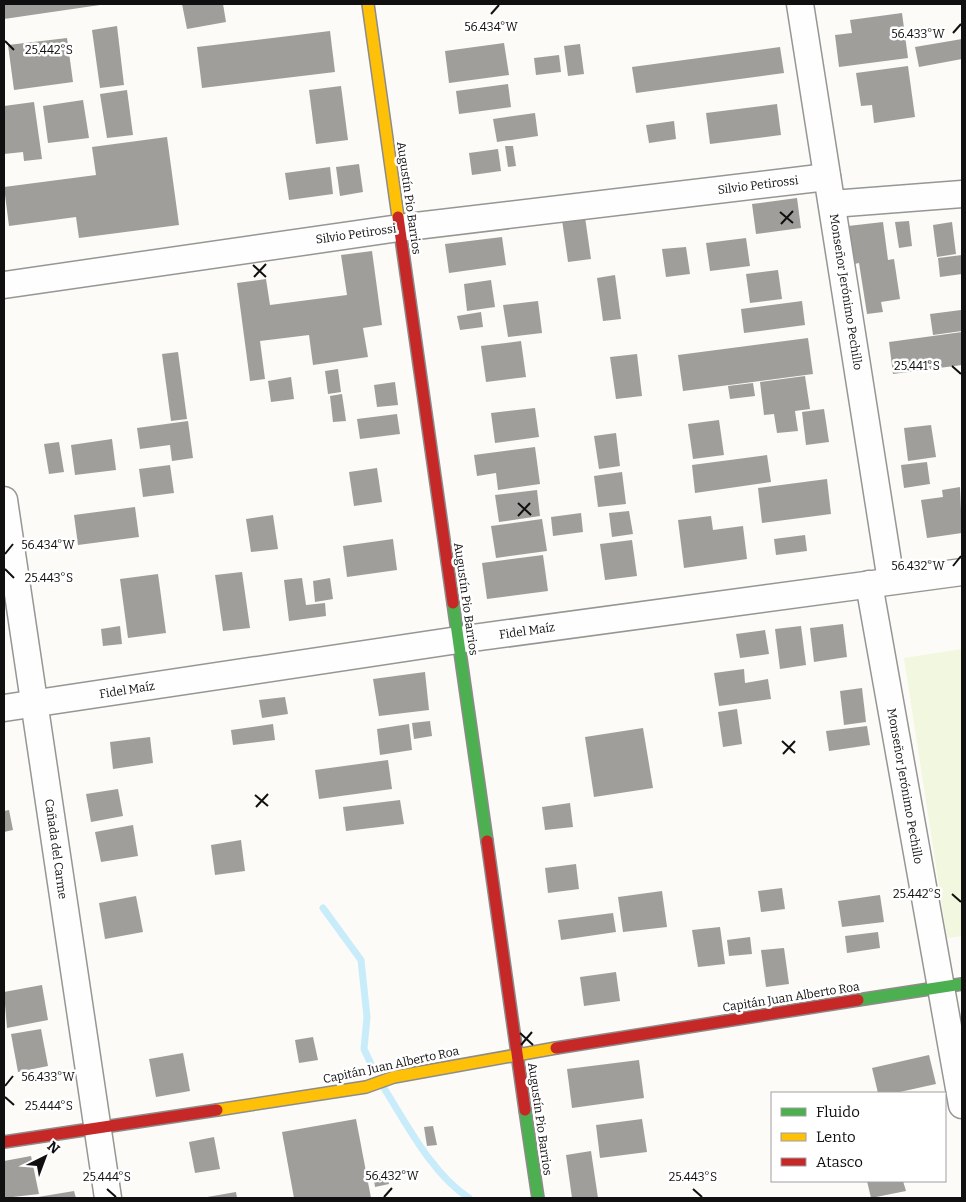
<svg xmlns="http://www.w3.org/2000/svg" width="966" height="1202" font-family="Bitter,serif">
<rect width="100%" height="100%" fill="#fcfbf7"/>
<!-- pitch -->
<polygon fill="#f2f8df" points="962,649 962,936 947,938 904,658"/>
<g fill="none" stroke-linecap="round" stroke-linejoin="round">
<!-- stream -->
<g stroke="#c8ecfa" stroke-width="7">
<polyline points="323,908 361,960 367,1017 364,1049 371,1064"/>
<path d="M384,1088C407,1125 433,1175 469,1198"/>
</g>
</g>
<!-- building -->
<g fill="#a09e9b">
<polygon points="4,4 100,4 100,5 4,19"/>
<polygon points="182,4 223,4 226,22 187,29"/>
<polygon points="902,13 908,58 839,67 835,35 852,33 850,20"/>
<polygon points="117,26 124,85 100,88 92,30"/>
<polygon points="330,31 335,72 202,88 197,47"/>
<polygon points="67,38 73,82 14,90 8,45"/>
<polygon points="962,39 962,59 919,67 915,47"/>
<polygon points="504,43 509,75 449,83 445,51"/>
<polygon points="580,44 584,74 568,76 564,46"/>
<polygon points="780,47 784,73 636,93 632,67"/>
<polygon points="559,55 561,72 536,75 534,58"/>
<polygon points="908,66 915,117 874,123 872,105 861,106 856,73"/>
<polygon points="508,84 511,107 459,114 456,91"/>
<polygon points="341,86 348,140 316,144 309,90"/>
<polygon points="127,90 133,135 107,138 100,94"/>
<polygon points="83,100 89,138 48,143 43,106"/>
<polygon points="34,102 42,159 24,161 23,152 4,154 4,106"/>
<polygon points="777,104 781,135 710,144 706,113"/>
<polygon points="535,113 538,136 497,142 493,119"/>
<polygon points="674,121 676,139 649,143 646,125"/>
<polygon points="167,137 179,225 79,238 76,217 9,226 4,187 96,175 92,147"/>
<polygon points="505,146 513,146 516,166 508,167"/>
<polygon points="498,149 501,171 472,175 469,153"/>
<polygon points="359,164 363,192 340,196 336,167"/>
<polygon points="330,167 333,194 289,200 285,173"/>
<polygon points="797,198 801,228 756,234 752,204"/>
<polygon points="585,217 591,259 568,262 562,220"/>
<polygon points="909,221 912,246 899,248 895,222"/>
<polygon points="883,222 888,260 894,259 900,299 881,302 883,312 867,314 859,263 854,264 848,226"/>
<polygon points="952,222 956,254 937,257 933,225"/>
<polygon points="502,237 506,265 449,273 445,244"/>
<polygon points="746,238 750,266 710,271 706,243"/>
<polygon points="686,247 690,274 666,277 662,249"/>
<polygon points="372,251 382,325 363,328 368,357 313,365 309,335 260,341 265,379 250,381 237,283 266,279 270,305 347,295 341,255"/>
<polygon points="962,255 962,274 940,277 938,258"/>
<polygon points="778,270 782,299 750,303 746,274"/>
<polygon points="615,275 621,319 603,321 597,278"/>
<polygon points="491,280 495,307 467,311 464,284"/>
<polygon points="538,301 542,333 508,337 503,305"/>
<polygon points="802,301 805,325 744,333 741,309"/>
<polygon points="961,310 962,331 933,335 930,314"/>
<polygon points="481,312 483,327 460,330 457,316"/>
<polygon points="962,332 962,365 893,374 889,342"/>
<polygon points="808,338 813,374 683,391 678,355"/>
<polygon points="521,341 526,377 486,382 481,346"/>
<polygon points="178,352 187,419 171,421 162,354"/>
<polygon points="637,354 642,396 616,399 610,357"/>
<polygon points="338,369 341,392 328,394 325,371"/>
<polygon points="805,376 810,409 795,411 798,431 777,433 774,414 764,415 760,382"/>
<polygon points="291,377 294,399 271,402 268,381"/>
<polygon points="395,382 398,405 377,407 374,385"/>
<polygon points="753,383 755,396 730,399 728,386"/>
<polygon points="342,394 346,421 333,422 330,396"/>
<polygon points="535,408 539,437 495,443 491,413"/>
<polygon points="824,409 829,442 806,445 802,412"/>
<polygon points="397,414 400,434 360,439 357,419"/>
<polygon points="719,420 724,455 693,459 688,424"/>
<polygon points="188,421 193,458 172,461 170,445 140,449 137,428"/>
<polygon points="931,425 936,457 908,461 904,428"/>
<polygon points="616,433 620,466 599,469 594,436"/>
<polygon points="112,439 116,470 75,475 71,445"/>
<polygon points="59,442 64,472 49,474 44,444"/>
<polygon points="535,447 540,484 498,490 496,473 477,476 474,455"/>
<polygon points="767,455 771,482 695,493 692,465"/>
<polygon points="927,462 930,484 904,488 901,465"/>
<polygon points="170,465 174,493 143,497 139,469"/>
<polygon points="377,468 382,502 354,506 349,472"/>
<polygon points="622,472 626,504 598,507 594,476"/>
<polygon points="827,479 831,514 762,523 758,488"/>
<polygon points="960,487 962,533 927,538 921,500 943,497 942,490"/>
<polygon points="537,490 540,516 499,522 495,495"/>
<polygon points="135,507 139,537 78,545 74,515"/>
<polygon points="629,511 633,534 612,537 609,513"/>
<polygon points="581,513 583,532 553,536 551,517"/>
<polygon points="273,515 278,549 251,552 246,519"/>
<polygon points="711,516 713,530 743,526 747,559 684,568 678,520"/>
<polygon points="542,519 547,551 496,558 491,526"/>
<polygon points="805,535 807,551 776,555 774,539"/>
<polygon points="393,539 397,570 347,577 343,546"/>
<polygon points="632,540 637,576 605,580 600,544"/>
<polygon points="543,555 548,591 487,599 482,563"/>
<polygon points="242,572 250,628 223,631 215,575"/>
<polygon points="158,574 166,633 128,638 120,579"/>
<polygon points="302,578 306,605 325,603 326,616 289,621 284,580"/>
<polygon points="330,578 333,599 315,602 313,581"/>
<polygon points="843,624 847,657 814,662 810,628"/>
<polygon points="120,626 122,644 103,646 101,629"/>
<polygon points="801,626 806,665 780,669 775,629"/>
<polygon points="765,630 769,654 740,658 736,634"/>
<polygon points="744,669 745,683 768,679 771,699 719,706 714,673"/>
<polygon points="425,672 429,710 379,716 373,679"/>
<polygon points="862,688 866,722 844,725 840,691"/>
<polygon points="285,697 288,714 262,718 259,700"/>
<polygon points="737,709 742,744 723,747 718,712"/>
<polygon points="430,721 432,736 414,739 412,723"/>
<polygon points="273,724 275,740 233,745 231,730"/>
<polygon points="409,724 412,750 380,755 377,729"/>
<polygon points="867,726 870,745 829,751 826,731"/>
<polygon points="643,728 653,788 594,797 585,737"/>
<polygon points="150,737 153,763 113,769 110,742"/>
<polygon points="388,760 392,789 319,799 315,770"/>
<polygon points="118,789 123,816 91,822 86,794"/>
<polygon points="400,800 404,824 346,831 343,807"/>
<polygon points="570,803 573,827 545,830 542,807"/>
<polygon points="9,810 13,830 4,832 4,811"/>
<polygon points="133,825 138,856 101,862 95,832"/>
<polygon points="241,840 245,871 215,875 211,845"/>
<polygon points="576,864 579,889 548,893 545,868"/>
<polygon points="782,888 785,909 761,912 758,891"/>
<polygon points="662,891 667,927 623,932 618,897"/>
<polygon points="880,895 884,922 842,927 838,901"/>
<polygon points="136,896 143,932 105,939 99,903"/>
<polygon points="613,913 616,932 561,940 558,920"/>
<polygon points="720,927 725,964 698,967 692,930"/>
<polygon points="878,932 880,948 847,953 845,936"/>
<polygon points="750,937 752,954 729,956 727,940"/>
<polygon points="784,948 789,984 766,987 761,950"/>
<polygon points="616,972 620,1001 584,1006 580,977"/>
<polygon points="42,985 48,1020 7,1028 4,992"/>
<polygon points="41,1029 48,1066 18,1072 11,1034"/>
<polygon points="313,1037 318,1060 299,1063 295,1040"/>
<polygon points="183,1053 190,1091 156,1097 149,1059"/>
<polygon points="929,1055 936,1084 895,1093 878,1093 872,1068"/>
<polygon points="639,1060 644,1098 572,1108 567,1069"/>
<polygon points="356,1119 371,1198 294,1198 282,1132"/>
<polygon points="642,1119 647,1152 600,1158 596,1125"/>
<polygon points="433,1126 437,1145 427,1146 424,1127"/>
<polygon points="214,1137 220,1169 195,1173 189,1142"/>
<polygon points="591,1151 598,1198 572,1198 566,1155"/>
<polygon points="31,1156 39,1194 4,1198 4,1161"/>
<polygon points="386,1172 389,1184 375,1187 373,1174"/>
<polygon points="867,1181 903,1181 906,1191 871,1198"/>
<polygon points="74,1191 76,1198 38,1198 38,1197"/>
<polygon points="236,1192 237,1198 207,1198 207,1197"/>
</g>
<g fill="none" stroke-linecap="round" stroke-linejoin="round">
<!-- street casing -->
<g stroke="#969694" stroke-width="29">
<g id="street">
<polyline points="800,4 891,581"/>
<polyline points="832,204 962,194"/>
<polyline points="4,285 399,228 827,177"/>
<polyline points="4,500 108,1198"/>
<polyline points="869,584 962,1105"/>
<polyline points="4,708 458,640 962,572"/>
</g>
</g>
<!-- fast casing -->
<g stroke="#8d8c8b" stroke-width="14">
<g id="fast">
<polyline points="453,603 487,841"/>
<polyline points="858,1000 962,984"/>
<polyline points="525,1110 538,1198"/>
</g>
</g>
<!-- slow casing -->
<g stroke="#8d8c8b" stroke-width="14">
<g id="slow">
<polyline points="368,4 398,217"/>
<polyline points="217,1110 366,1087 394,1077 556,1048"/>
</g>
</g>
<!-- jam casing -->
<g stroke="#8d8c8b" stroke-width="14">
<g id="jam">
<polyline points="398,217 453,603"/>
<polyline points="487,841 525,1110"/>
<polyline points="556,1048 858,1000"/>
<polyline points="4,1142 217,1110"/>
</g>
</g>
<!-- street -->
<use href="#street" stroke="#fffefe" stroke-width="26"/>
<!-- fast -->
<use href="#fast" stroke="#4caf50" stroke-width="11"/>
<!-- slow -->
<use href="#slow" stroke="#ffc107" stroke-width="11"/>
<!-- jam -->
<use href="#jam" stroke="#c62828" stroke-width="11"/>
</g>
<!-- ticks -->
<path fill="none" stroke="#101010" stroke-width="2" d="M491,14L499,5M953,33L961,24M5,41L14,50M780,212L793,223M781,224L793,211M253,265L266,277M254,277L266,264M952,366L961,374M518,503L531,515M518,516L530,503M5,554L13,544M953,566L961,556M5,569L14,578M782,741L795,753M783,754L795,741M255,795L268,806M256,807L268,794M952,894L961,902M520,1033L533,1045M521,1045L532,1032M5,1086L13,1076M5,1097L14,1105M107,1189L116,1197M693,1189L702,1197M384,1197L392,1188"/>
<g text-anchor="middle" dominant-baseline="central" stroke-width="5" stroke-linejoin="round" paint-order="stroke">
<!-- street labels -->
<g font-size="12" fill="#101010" stroke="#fff">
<text transform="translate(758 185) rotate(-7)">Silvio Petirossi</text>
<text transform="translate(409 198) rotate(82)">Augustín Pio Barrios</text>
<text transform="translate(356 234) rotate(-8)">Silvio Petirossi</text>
<text transform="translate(846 292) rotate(81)">Monseñor Jerónimo Pechillo</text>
<text transform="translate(466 599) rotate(82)">Augustín Pio Barrios</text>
<text transform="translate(527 631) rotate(-8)">Fidel Maíz</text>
<text transform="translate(127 690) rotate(-9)">Fidel Maíz</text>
<text transform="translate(905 786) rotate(80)">Monseñor Jerónimo Pechillo</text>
<text transform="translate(56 849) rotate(82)">Cañada del Carme</text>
<text transform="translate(791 997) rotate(-9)">Capitán Juan Alberto Roa</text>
<text transform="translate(391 1065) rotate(-12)">Capitán Juan Alberto Roa</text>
<text transform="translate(540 1119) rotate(82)">Augustín Pio Barrios</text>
</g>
</g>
<g font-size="12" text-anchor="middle" fill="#101010" stroke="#fff" stroke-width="5" stroke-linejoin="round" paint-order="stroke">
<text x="491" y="31">56.434°W</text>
<text x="918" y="38">56.433°W</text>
<text x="49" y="54">25.442°S</text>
<text x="917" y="370">25.441°S</text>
<text x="48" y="549">56.434°W</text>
<text x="918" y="570">56.432°W</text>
<text x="49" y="582">25.443°S</text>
<text x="917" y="898">25.442°S</text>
<text x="48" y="1081">56.433°W</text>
<text x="49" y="1110">25.444°S</text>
<text x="392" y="1180">56.432°W</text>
<text x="107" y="1181">25.444°S</text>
<text x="693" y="1181">25.443°S</text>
</g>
<!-- border -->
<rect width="966" height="1202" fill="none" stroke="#101010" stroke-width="10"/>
<!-- legend -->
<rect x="771" y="1092" width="175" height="90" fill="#ffffff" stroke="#9f9f9f"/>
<rect x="781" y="1108" width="25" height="8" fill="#4caf50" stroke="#9f9f9f"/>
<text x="816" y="1117" font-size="15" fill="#101010">Fluido</text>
<rect x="781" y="1133" width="25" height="8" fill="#ffc107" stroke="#9f9f9f"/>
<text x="816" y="1142" font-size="15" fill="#101010">Lento</text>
<rect x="781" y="1158" width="25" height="8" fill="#c62828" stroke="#9f9f9f"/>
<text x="816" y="1167" font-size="15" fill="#101010">Atasco</text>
<!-- north arrow -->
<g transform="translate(45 1157) rotate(42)" stroke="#ffffff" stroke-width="4" paint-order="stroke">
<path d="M0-4L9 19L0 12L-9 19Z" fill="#101010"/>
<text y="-8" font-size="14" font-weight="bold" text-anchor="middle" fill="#101010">N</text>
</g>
</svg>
